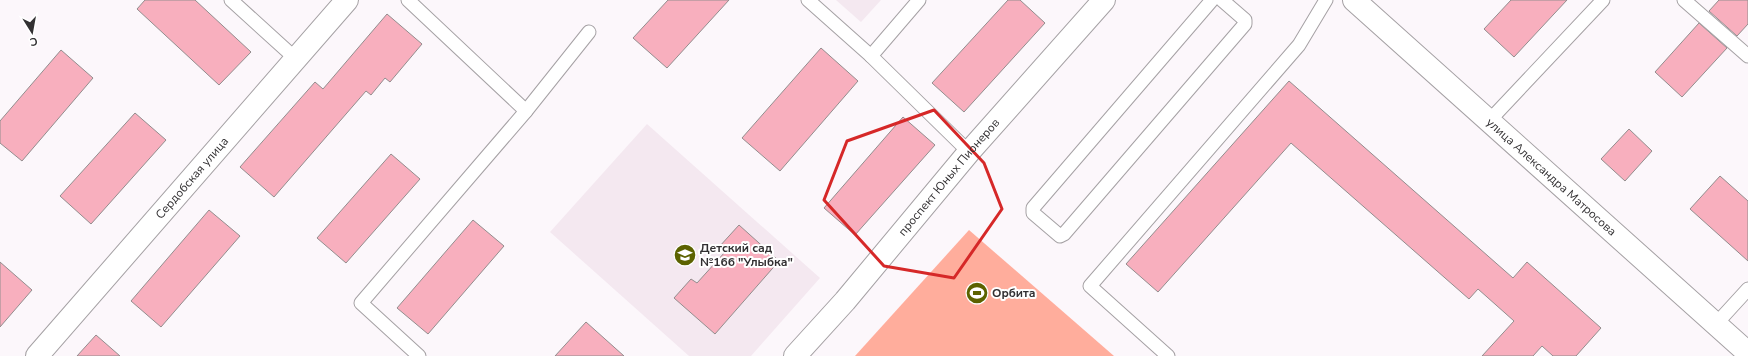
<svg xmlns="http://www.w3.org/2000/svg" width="1748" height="356" font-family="'Nunito Sans',sans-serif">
<rect width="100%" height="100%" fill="#fcf7fb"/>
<!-- built -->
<g fill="#f4e8f0">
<polygon points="836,0 881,0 861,22"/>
<polygon points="647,124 820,278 751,356 689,356 550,232"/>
</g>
<!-- green -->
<polygon fill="#ffad9c" points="969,230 1114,356 855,356"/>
<!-- building -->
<g fill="#f8afbe" stroke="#938d8e">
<polygon points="145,0 195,0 251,52 219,85 137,9"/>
<polygon points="668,0 729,0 667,68 633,38"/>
<polygon points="1008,0 1020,0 1045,23 964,112 932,83"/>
<polygon points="1511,0 1567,0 1514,57 1484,29"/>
<polygon points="1719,0 1748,0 1748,24 1737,36 1709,11"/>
<polygon points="387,14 422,44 390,82 385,78 371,95 366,91 274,197 240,167 315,82 323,89"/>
<polygon points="1699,23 1727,48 1682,97 1655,72"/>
<polygon points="821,48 858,81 780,171 742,138"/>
<polygon points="61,50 93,78 22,161 0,143 0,121"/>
<polygon points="1289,81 1513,278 1527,262 1601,328 1576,356 1553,356 1542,346 1533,356 1482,356 1514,321 1478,289 1469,299 1291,143 1158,292 1126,264"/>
<polygon points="135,113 166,140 91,224 60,196"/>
<polygon points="903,117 935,145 855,235 824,208"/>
<polygon points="1629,129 1652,151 1625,181 1601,159"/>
<polygon points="391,154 420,179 346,263 317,238"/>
<polygon points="1720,176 1748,201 1748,261 1690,209"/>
<polygon points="209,210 240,236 161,327 131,301"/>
<polygon points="473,220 504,246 428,334 397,308"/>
<polygon points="739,225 779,261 715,334 674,298 691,279 697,283 725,252 719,247"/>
<polygon points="0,262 32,290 0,327"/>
<polygon points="586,322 624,356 555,356"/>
<polygon points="96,335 120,356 77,356"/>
</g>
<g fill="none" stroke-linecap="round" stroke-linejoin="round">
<!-- lane casing -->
<g stroke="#a5a1a4" stroke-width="15">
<g id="lane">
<polyline points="231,0 296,59"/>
<polyline points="408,0 526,111 361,303 419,356"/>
<polyline points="808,0 871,56 969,152"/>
<polyline points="1212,0 1033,208 1033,213 1060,236 1064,234 1245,24 1245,20 1222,0"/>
<polyline points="1684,0 1748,56"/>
<polyline points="871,56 919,0"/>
<polyline points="526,111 589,32"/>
<polyline points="1489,121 1603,0"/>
<polyline points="1716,324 1748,289"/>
<polyline points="1168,356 1090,286 1299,45 1326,0"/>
</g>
</g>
<!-- street casing -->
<g stroke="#a5a1a4" stroke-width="24">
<g id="street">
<path id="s1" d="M37,356L347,0"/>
<path id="s2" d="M795,356L845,301L969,152L1104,0"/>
</g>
</g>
<!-- secondary casing -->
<g stroke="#a5a1a4" stroke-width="24">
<g id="secondary">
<path id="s3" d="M1354,0L1748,353"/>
</g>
</g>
<!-- lane -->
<use href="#lane" stroke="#fff" stroke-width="13"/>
<!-- street -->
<use href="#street" stroke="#fff" stroke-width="22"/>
<!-- secondary -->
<use href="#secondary" stroke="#fff" stroke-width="22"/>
</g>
<!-- marked area -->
<path fill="none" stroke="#d62828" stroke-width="3" stroke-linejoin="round" d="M934,110L984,163L1002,209L954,278L884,266L824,200L847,141Z"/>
<!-- icons -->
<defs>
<g id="school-disc" transform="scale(1.15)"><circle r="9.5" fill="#5c6200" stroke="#fff"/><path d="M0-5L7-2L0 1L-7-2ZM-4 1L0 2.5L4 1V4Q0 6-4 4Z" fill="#fff"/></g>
<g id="stadium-disc" transform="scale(1.15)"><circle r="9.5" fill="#5c6200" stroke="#fff"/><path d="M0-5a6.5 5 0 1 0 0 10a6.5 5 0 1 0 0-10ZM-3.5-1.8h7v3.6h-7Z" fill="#fff"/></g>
</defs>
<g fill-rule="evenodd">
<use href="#school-disc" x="685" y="255"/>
<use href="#stadium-disc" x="977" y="293"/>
</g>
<g text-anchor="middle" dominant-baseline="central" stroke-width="4" stroke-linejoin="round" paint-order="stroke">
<!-- street labels -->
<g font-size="12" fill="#323032" stroke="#fff">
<text stroke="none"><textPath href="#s2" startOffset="236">проспект Юных Пионеров</textPath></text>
<text stroke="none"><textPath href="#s3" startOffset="265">улица Александра Матросова</textPath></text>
<text stroke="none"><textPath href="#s1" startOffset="236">Сердобская улица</textPath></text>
</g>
<!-- poi labels -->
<g font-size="12" font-weight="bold" fill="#323032" stroke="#fff" text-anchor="start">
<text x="700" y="248">Детский сад<tspan x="700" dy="14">№166 "Улыбка"</tspan></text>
<text x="992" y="293">Орбита</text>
</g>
</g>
<!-- north arrow -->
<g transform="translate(32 32) rotate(169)" stroke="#ffffff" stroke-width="3" paint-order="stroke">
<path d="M0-3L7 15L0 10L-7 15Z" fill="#323032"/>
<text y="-6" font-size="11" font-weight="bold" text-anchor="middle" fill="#323032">С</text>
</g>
</svg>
